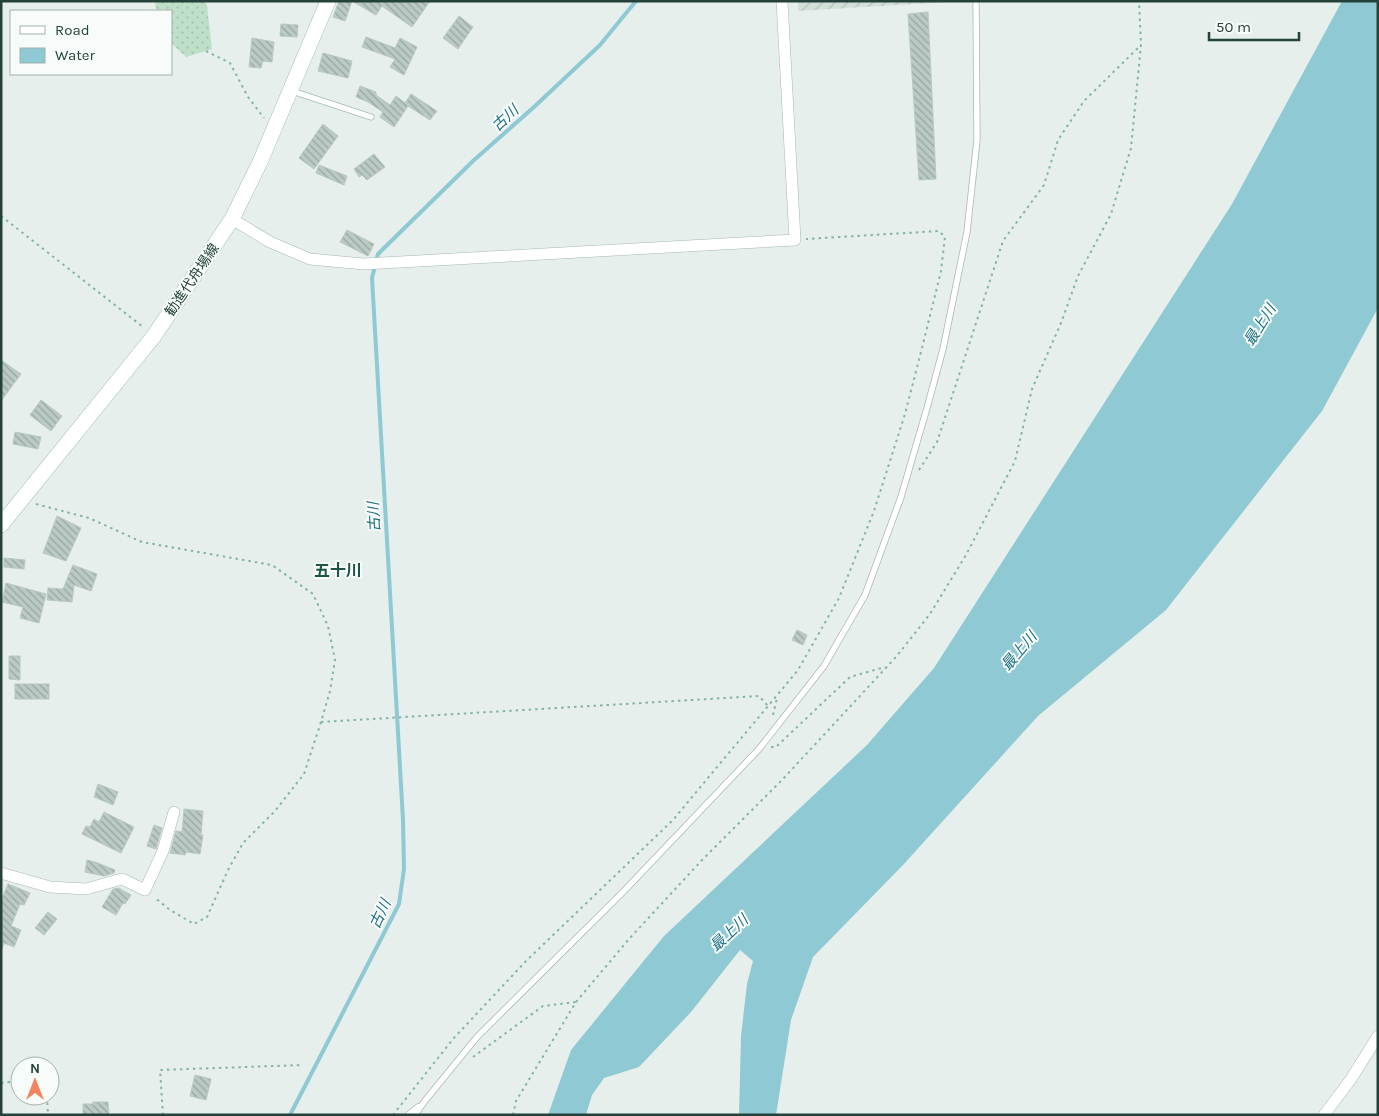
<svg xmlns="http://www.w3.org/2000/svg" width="1379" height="1116" font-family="Karla,'Noto Sans JP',sans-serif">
<defs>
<pattern id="industrial-furrows" width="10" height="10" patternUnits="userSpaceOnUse" patternTransform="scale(1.25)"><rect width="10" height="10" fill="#d4dfda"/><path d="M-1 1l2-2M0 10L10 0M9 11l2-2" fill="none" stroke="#b6c1bc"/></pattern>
<pattern id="park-dots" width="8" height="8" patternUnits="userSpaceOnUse" patternTransform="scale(1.25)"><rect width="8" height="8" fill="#bfe0c8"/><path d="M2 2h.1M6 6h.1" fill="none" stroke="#a4c1ad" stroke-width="1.8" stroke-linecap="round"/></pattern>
<pattern id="building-back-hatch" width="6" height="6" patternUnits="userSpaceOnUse" patternTransform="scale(1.25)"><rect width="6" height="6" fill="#bbcac4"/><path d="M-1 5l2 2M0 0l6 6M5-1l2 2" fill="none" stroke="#98a6a0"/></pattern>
</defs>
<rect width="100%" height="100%" fill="#e6efeb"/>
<!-- industrial -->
<polygon fill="url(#industrial-furrows)" points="798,1 947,1 947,2 798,11"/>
<!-- park -->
<polygon fill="url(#park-dots)" points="155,1 205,1 207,6 212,49 186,57 171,43 171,11 156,11"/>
<!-- water -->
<polygon fill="#8ec9d4" points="1342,1 1378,1 1378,308 1322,411 1166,610 1038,716 903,865 813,957 791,1020 776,1115 739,1115 741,1036 747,984 753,961 740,950 691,1012 639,1067 604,1078 592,1095 586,1115 548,1115 571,1050 664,936 867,745 934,668 1232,204"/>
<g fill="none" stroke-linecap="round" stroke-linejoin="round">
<!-- stream -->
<polyline stroke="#8ec9d4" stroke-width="4" points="290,1115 399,904 404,869 403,820 372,278 378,254 473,161 534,107 600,45 636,1"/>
</g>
<!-- building -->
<g fill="url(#building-back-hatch)" stroke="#b8c9c2">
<polygon points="339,1 352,1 345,21 333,17"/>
<polygon points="352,1 430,1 412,27 382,6 376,15"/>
<polygon points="928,12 936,179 919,180 908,14"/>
<polygon points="459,16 473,27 458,49 443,38"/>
<polygon points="281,24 298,25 297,37 280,36"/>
<polygon points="366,37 395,48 400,38 417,47 404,75 390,67 395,59 362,47"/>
<polygon points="252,38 274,42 272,62 263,61 261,68 249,67"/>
<polygon points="323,53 352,61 348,78 318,71"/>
<polygon points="360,86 376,92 376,95 390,105 396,96 405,103 411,94 437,111 430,120 408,106 394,127 380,117 383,112 368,102 356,97"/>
<polygon points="323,124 338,136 314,169 299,158"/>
<polygon points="374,154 385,167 367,180 362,175 359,177 354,169"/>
<polygon points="319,165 347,176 344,185 316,173"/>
<polygon points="347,230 374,244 368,256 340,242"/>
<polygon points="1,360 21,374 1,401"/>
<polygon points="41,400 62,416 51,431 30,415"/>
<polygon points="15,432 41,437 38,449 13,444"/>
<polygon points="57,516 81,528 66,561 43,553"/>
<polygon points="4,558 25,560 24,569 4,567"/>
<polygon points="73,565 97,574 91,591 74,585 72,602 47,600 48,588 63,589"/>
<polygon points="6,583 46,594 39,623 20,618 23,607 2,602"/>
<polygon points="797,630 807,635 803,645 792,640"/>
<polygon points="9,656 20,656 20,680 9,679"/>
<rect x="15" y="684" width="34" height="15"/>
<polygon points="98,784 118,792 113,805 94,797"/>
<polygon points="184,809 203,811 201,835 203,835 200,854 186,852 185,855 170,853 176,831 182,832"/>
<polygon points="104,812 134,827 121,853 82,834 86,826 90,827 94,819 99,822"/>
<polygon points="154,825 162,828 156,849 147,846"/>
<polygon points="87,860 95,862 115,870 114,873 104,876 85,872"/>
<polygon points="8,884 30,893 24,905 20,904 11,926 21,930 14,947 4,943 2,949 1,901"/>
<polygon points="119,888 131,895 125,904 123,903 116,915 102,907 113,889"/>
<polygon points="48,912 57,919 44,935 35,928"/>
<polygon points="195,1075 211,1079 206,1100 190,1096"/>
<polygon points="93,1102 108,1102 109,1115 83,1115 83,1104 93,1104"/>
</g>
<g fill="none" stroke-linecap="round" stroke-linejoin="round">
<!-- lane casing -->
<g stroke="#a8b8b2" stroke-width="7">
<g id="lane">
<polyline points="292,91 371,117"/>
<polyline points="408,1115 418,1107"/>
<polyline points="415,1115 424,1102 477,1037 624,891 759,749 824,666 865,595 901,497 927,408 943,349 967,232 977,140 976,1"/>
</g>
</g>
<!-- street casing -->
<g stroke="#a8b8b2" stroke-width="12">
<g id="street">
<polyline points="232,219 270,242 310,259 364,264 795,240 782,1"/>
<polyline points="1,873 50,887 86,889 122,879 145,890 163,851 174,812"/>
<polyline points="1324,1115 1351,1079 1378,1036"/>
</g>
</g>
<!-- secondary casing -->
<g stroke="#a4bbb3" stroke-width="16">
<polyline id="secondary" points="1,525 154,336 232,219 260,162 328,1"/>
</g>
<!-- path -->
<g stroke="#86b3a5" stroke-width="2" stroke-dasharray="2.5 4" stroke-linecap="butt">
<polyline points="206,51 230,63 248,97 264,118"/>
<polyline points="1,216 143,327"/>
<polyline points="919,470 937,442 1003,241 1044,185 1058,140 1084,101 1141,45"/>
<polyline points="36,504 89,518 142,542 272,565 313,594 328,626 335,660 330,691 321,722 304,774 275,811 243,843 228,870 207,917 194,924 170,910 154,897"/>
<polyline points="773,715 777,698"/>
<polyline points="321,722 759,696 768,706"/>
<polyline points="771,747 776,747 850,677 885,667"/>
<polyline points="473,1057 543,1006 576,1002"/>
<polyline points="1,1083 20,1081"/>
<polyline points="47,1096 48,1115"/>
<polyline points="163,1115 160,1070 303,1065"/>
<polyline points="393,1115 453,1039 526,961 673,820 798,670 839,598 874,511 905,414 923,344 941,271 945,237 939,231 806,239"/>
<polyline points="513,1115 516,1101 576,1002 629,939 703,859 782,780 896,657 930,614 966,555 1015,461 1032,389 1061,323 1078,276 1111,214 1131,148 1141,45 1139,1"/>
</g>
<!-- lane -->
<use href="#lane" stroke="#fff" stroke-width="5.5"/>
<!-- street -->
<use href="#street" stroke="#fff" stroke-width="11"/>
<!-- secondary -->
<use href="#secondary" stroke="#fff" stroke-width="15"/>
</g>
<g text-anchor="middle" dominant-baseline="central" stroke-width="4" stroke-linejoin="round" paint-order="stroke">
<!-- street labels -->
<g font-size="14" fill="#24423a" stroke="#f7fbf9">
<text transform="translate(192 280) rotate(-56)">勧進代舟場線</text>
</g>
<!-- water labels -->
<g font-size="15" font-style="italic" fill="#1c6f80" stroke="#f7fbf9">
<text transform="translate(505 118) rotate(-43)">古川</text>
<text transform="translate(1260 325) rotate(-58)">最上川</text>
<text transform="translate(374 517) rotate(-93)">古川</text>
<text transform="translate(1019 651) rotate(-50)">最上川</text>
<text transform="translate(380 914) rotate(-65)">古川</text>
<text transform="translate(729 933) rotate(-43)">最上川</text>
</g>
<!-- quarter labels -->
<g font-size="16" font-weight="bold" fill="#1f5548" stroke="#f7fbf9">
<text x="338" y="570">五十川</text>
</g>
</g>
<!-- border -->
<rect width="1379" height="1116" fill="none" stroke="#24423a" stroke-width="5"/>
<!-- legend -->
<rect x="10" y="10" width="162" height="65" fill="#f7fbf9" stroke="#a3b1ad"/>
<rect x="20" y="26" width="25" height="8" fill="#ffffff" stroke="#a3b1ad"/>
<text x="55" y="35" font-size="15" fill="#24423a">Road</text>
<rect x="20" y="48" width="25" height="15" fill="#8ec9d4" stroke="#a3b1ad"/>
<text x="55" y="60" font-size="15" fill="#24423a">Water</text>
<!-- north arrow -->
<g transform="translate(35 1081)"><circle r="24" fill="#f7fbf9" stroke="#a3b1ad"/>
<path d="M0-4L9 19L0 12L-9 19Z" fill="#f4845f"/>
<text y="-8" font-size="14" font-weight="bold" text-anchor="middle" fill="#24423a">N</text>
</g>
<!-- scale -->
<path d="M1209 32v8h90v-8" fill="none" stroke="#24423a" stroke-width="2.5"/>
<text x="1216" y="32" font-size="15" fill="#24423a" stroke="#f7fbf9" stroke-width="4" paint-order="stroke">50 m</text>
</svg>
